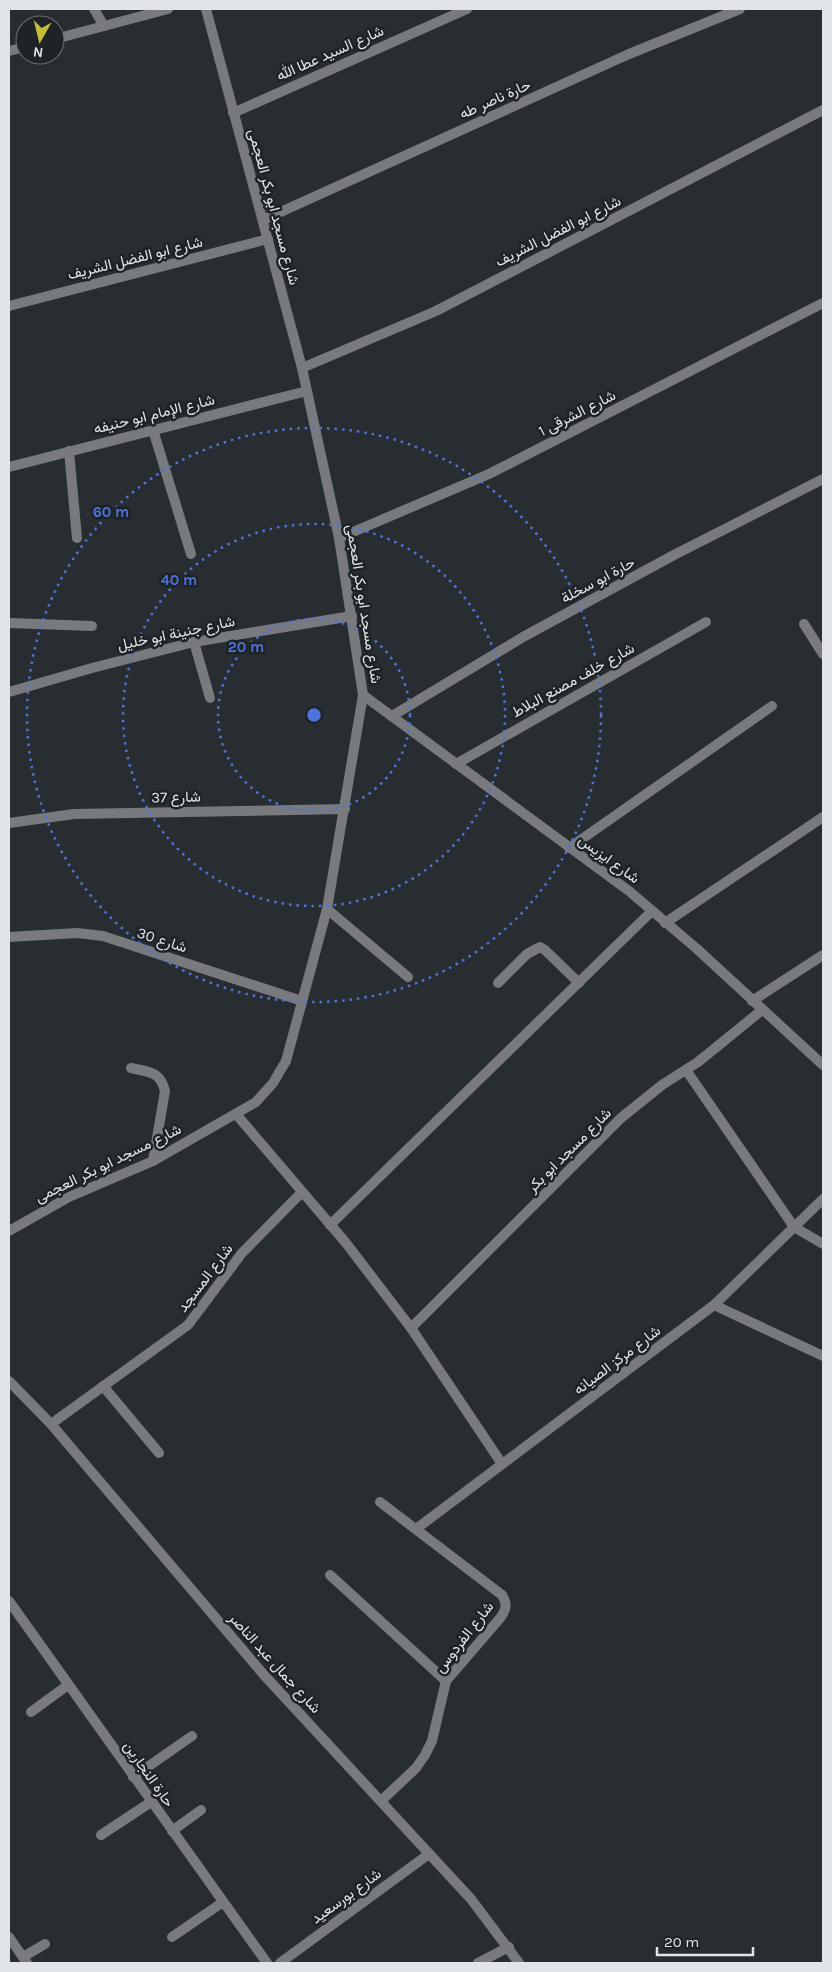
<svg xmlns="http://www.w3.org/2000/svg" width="832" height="1972" font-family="Karla,Vazirmatn,sans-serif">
<rect width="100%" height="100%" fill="#282d32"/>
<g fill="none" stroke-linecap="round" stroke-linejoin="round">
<!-- minor -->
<g stroke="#787a7d" stroke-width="10">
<polyline points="94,9 104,26"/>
<polyline points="55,39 168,9"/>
<polyline points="9,51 25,47"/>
<polyline points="233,113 467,9"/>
<polyline points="263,220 629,54 740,9"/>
<polyline points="9,306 268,239"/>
<polyline points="302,368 436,311 823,110"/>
<polyline points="153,430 191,554"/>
<polyline points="69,451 77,538"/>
<polyline points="9,467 307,391"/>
<polyline points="339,538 489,474 823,303"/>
<polyline points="9,623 92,626"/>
<polyline points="804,624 823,654"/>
<polyline points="194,642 210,698"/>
<polyline points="9,692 92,668 194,642 352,616"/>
<polyline points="363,695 629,891 696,948 823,1065"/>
<polyline points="392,716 523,637 672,556 823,479"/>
<polyline points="456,764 706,622"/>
<polyline points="9,823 74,814 345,809"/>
<polyline points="569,848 772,706"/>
<polyline points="327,909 408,977"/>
<polyline points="665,923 823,817"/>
<polyline points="9,937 77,933 103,936 302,1001"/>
<polyline points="498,983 527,954 540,947 545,950 579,983"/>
<polyline points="752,1001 823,955"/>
<path d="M131,1068C149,1072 160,1071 165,1091L153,1161"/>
<polyline points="686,1070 794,1227 823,1244"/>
<polyline points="236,1114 346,1243 411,1328 502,1464"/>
<polyline points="330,1225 652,911"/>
<polyline points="9,1231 69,1197 153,1161 256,1102 273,1083 286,1061 327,909 363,695 339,538 302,368 206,9"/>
<polyline points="714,1305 823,1356"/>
<polyline points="411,1328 621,1118 662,1085 698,1062 762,1010"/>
<polyline points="9,1381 51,1424 264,1675 471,1899 519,1963"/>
<polyline points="103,1386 159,1453"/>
<polyline points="51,1424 188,1325 242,1253 302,1192"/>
<path d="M380,1502L502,1595C507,1603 507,1608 501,1617L446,1681L432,1741L425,1755L416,1768L381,1801"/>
<polyline points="416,1529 714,1305 823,1199"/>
<polyline points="330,1575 446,1681"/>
<polyline points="9,1601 267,1963"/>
<polyline points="31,1712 68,1685"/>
<polyline points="133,1777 192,1736"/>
<polyline points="172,1831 201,1810"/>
<polyline points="101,1835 151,1802"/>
<polyline points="9,1937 27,1963"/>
<polyline points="172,1937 223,1902"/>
<polyline points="23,1957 45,1944"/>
<polyline points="280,1963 429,1854"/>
<polyline points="478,1963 509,1947"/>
</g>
</g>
<!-- distance rings -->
<g fill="none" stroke="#4e74dc" stroke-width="2.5" stroke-dasharray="2.5 5">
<circle cx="314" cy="715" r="96"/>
<circle cx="314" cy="715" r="191"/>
<circle cx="314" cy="715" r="287"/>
</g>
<g text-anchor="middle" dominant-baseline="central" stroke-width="5" stroke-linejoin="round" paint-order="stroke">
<!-- street labels -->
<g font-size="15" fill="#e2e5e8" stroke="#1e2328">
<text transform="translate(330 53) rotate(-24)">شارع السيد عطا الله</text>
<text transform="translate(495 99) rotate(-24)">حارة ناصر طه</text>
<text transform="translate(274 207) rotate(75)">شارع مسجد ابو بكر العجمى</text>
<text transform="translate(558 231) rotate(-27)">شارع ابو الفضل الشريف</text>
<text transform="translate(135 258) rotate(-14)">شارع ابو الفضل الشريف</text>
<text transform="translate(577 413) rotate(-27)">شارع الشرقى 1</text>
<text transform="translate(154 414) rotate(-14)">شارع الإمام ابو حنيفه</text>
<text transform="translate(598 580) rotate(-28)">حارة ابو سخلة</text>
<text transform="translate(364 604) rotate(81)">شارع مسجد ابو بكر العجمى</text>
<text transform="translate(176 633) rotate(-12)">شارع جنينة ابو خليل</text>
<text transform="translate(573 680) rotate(-29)">شارع خلف مصنع البلاط</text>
<text transform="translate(176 797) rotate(-1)">شارع 37</text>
<text transform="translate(609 859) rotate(36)">شارع ايزيس</text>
<text transform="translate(162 940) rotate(18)">شارع 30</text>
<text transform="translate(569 1150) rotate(-45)">شارع مسجد ابو بكر</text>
<text transform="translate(108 1163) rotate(-26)">شارع مسجد ابو بكر العجمى</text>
<text transform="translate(205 1278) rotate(-53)">شارع المسجد</text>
<text transform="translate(617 1360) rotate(-37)">شارع مركز الصيانه</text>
<text transform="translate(464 1637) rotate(-52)">شارع الفردوس</text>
<text transform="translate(275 1663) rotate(48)">شارع جمال عبد الناصر</text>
<text transform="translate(149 1774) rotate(55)">حارة النجارين</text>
<text transform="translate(346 1896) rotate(-36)">شارع بورسعيد</text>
</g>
</g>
<circle cx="314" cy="715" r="8" fill="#4e74dc" stroke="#1e2328" stroke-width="2.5"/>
<g font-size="15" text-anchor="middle" font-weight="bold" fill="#4e74dc" stroke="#1e2328" stroke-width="5" stroke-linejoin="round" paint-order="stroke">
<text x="111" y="517">60 m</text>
<text x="179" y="585">40 m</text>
<text x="246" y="652">20 m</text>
</g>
<!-- border -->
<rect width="832" height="1972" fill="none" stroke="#e2e5e8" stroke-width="20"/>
<!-- north arrow -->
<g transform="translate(40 40) rotate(188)"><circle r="24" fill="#1e2328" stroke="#6c7175"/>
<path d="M0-4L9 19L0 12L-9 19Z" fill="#c6bc3c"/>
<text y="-8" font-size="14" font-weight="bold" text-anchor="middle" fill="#e2e5e8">N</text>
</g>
<!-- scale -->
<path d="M657 1947v8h96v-8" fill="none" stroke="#e2e5e8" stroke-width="2.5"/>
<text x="664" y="1947" font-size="15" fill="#e2e5e8" stroke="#1e2328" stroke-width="4" paint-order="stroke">20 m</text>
</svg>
